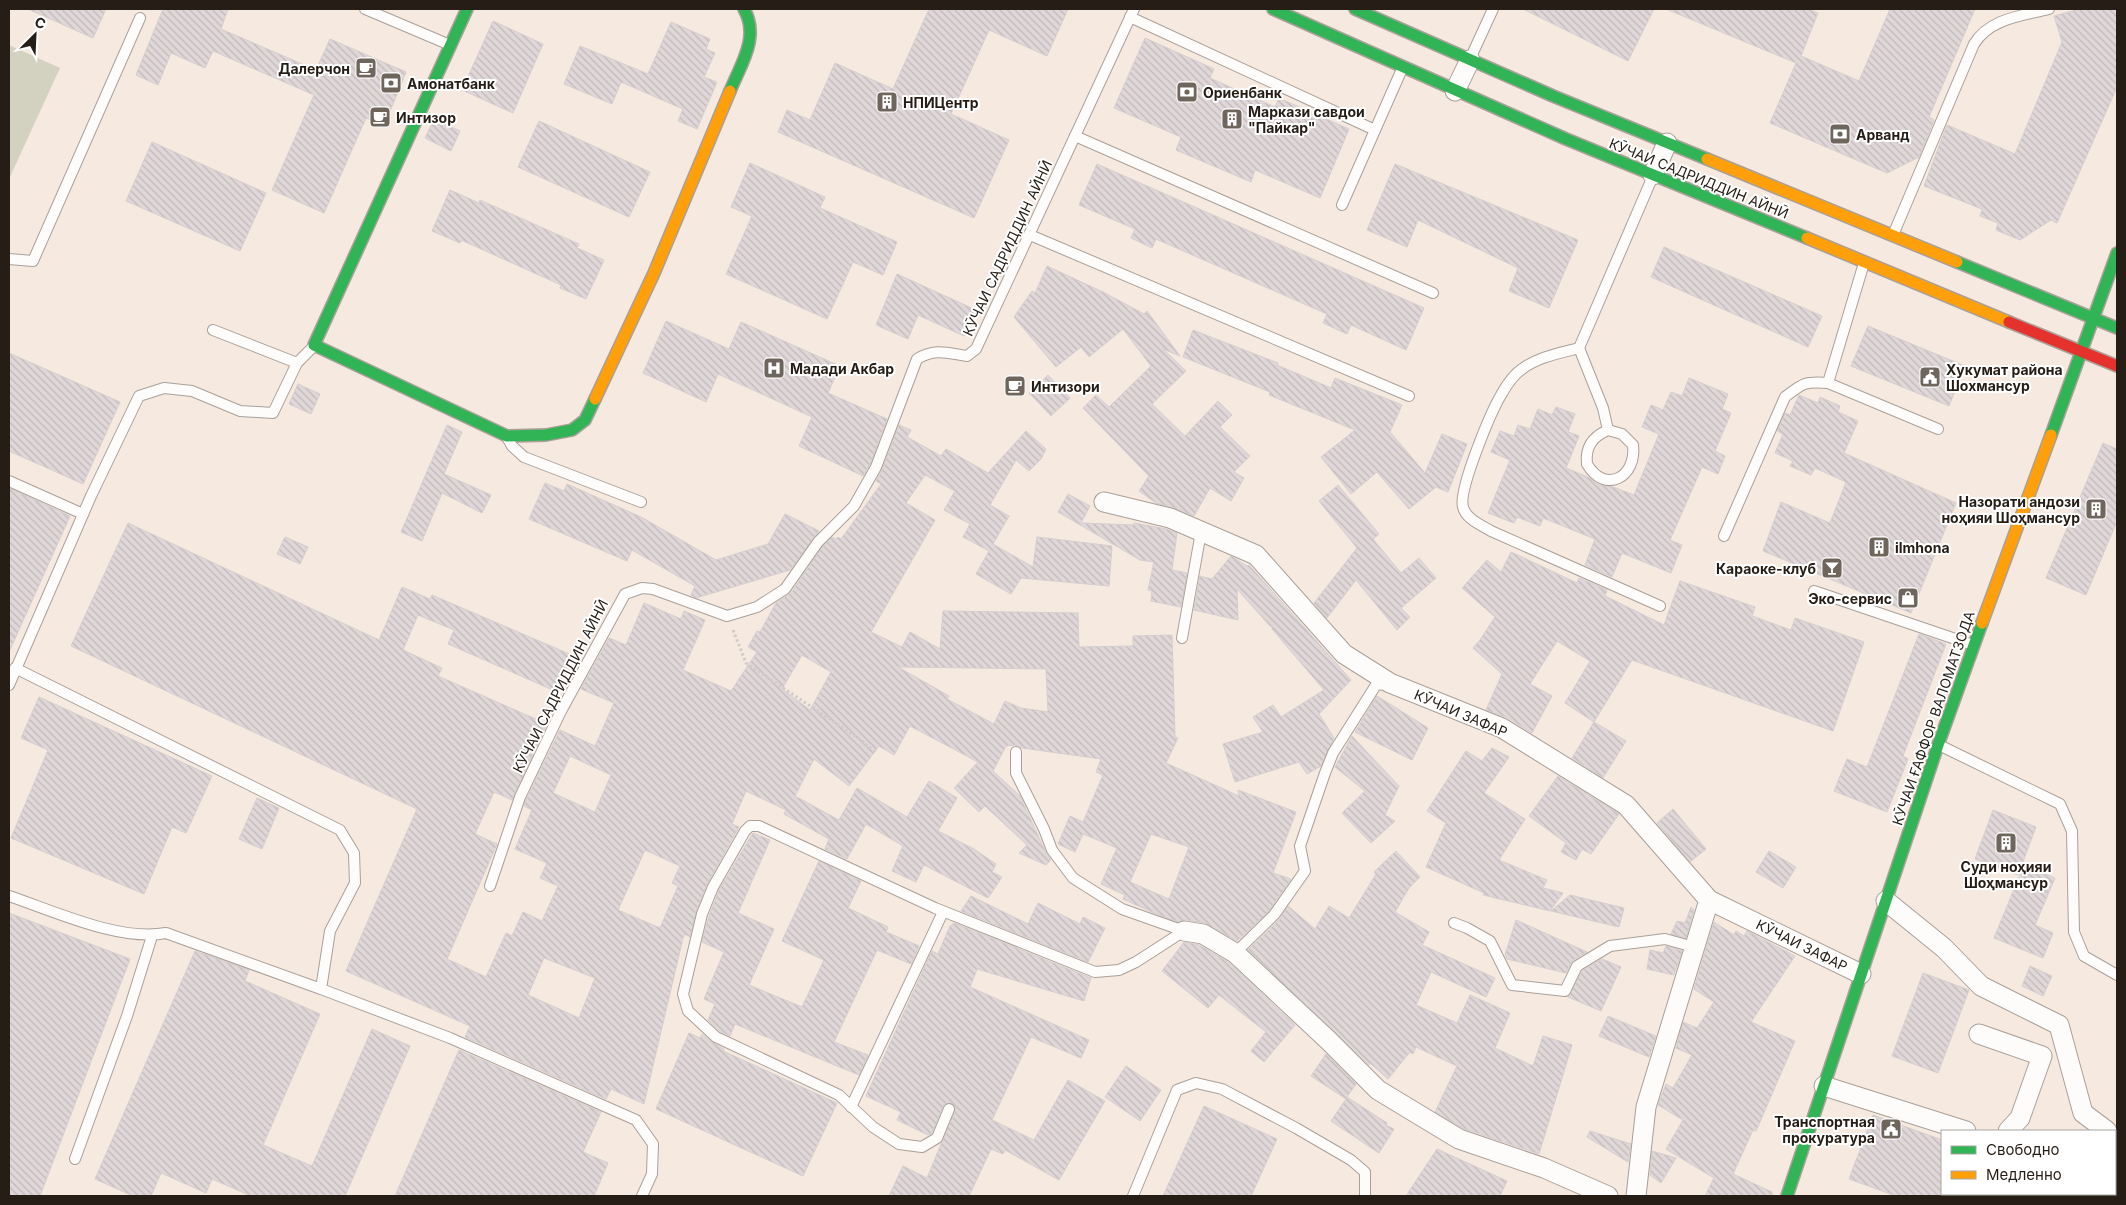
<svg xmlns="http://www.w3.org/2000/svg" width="2126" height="1205" font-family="Inter,sans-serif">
<defs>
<pattern id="building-back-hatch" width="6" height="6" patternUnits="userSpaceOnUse" patternTransform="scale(1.25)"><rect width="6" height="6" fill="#e0d7d8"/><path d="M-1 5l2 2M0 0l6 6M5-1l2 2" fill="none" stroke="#c0b8b9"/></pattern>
</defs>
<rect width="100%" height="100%" fill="#f5e9e0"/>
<!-- green -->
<polygon fill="#d3d2c0" points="9,45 60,68 9,179"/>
<!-- building -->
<g fill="url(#building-back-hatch)" stroke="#d6cece" fill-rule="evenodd">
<polygon points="28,9 106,9 93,38"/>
<polygon points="163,9 228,9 221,29 316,70 330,39 406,72 384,126 366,118 324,213 272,190 314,95 213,51 205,68 171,53 158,85 136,75"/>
<polygon points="929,9 1068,9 1047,56 989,30 951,114 1009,140 974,218 778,132 787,110 810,120 835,63 893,89"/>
<polygon points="1523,9 1654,9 1628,61"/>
<polygon points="1666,9 1808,9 1818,13 1801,56 1859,81 1890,9 1975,9 1929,117 1934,120 1919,157 1887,173 1770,123 1796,63"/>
<polygon points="2080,9 2117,9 2117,87 2057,223 2051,220 2020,240 1996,230 1998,223 1980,216 1982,209 1924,186 1947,125 2015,154 2062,42 2054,16"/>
<polygon points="493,21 543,44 513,113 462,90"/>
<polygon points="671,22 710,39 706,49 715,53 704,77 717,82 697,129 678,121 683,109 621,82 612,104 564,84 580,46 648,74"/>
<polygon points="1145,38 1214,69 1210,78 1275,107 1279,98 1349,129 1320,198 1255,170 1251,182 1176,150 1181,137 1114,108"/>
<polygon points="434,119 460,131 451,151 425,138"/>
<polygon points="539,121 650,172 629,217 518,167"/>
<polygon points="152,142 266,193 240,251 126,201"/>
<polygon points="750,163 825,197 820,208 897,242 883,275 853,262 827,319 726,274 752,216 731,207"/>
<polygon points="1097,164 1424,308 1406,350 1351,325 1347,334 1323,323 1327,314 1156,239 1152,248 1131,238 1135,229 1079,205"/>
<polygon points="1395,164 1578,240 1549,308 1509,291 1518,268 1418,220 1407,247 1367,230"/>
<polygon points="450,190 479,203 480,200 579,244 577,248 604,260 586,299 560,288 561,285 461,240 460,243 432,231"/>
<polygon points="1664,247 1822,316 1808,347 1651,277"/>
<polygon points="1047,266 1103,292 1144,314 1147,311 1180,356 1163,349 1186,371 1152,404 1185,436 1218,401 1232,415 1220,427 1250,456 1234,472 1244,478 1231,501 1210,488 1194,516 1174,508 1156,503 1139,491 1149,476 1083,408 1096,395 1109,407 1151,366 1123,329 1089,357 1081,347 1056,367 1014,317 1032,291 1035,293"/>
<polygon points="897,274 976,310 964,336 918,315 908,339 876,325"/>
<polygon points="666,321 729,349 741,322 840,366 828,393 887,419 870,464 863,476 799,446 812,417 718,374 706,402 643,373"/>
<polygon points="1868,326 1965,366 1949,406 1851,366"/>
<polygon points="1193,330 1278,363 1277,365 1331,388 1335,378 1402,405 1390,432 1425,473 1442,434 1467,444 1448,492 1436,487 1409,509 1377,472 1351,494 1321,457 1355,430 1269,395 1270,392 1183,357"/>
<polygon points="9,353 120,402 83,484 9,451"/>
<polygon points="1048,375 1070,398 1051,416 1029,393"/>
<polygon points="1689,378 1728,394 1722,409 1731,413 1715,451 1725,456 1718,474 1702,467 1670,540 1682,545 1671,573 1622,553 1612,577 1585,565 1595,539 1543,518 1540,526 1517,517 1514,523 1488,513 1510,460 1491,452 1500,431 1514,436 1518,425 1530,429 1538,409 1552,415 1556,407 1575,414 1568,432 1579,436 1566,468 1588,477 1599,485 1613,487 1634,495 1659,434 1642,427 1651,405 1663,410 1671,392 1682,396"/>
<polygon points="298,384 320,394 311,414 289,404"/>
<polygon points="1799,395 1818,403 1820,397 1840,406 1838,412 1858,421 1844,453 1956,503 1911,613 1763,551 1781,502 1830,523 1846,482 1815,468 1811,475 1790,466 1793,461 1775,453 1783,434 1777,431 1785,413 1790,415"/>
<polygon points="447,425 462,432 444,474 491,495 482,513 442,493 422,541 401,532"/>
<path d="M899,425L911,430L907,437L941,456L946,449L988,473L1026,431L1046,449L1041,459L1029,471L1016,460L990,505L1009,516L993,544L1033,567L1037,537L1112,546L1109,586L1021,578L1011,594L976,574L989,551L963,537L970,524L944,510L955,491L925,475L906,503L935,520L871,632L902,647L910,632L940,649L943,611L1078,613L1079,647L1133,646V636L1172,635L1175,737L1178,738L1166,763L1239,796L1238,790L1296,812L1273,873L1291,879L1269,911L1237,941L1205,923L1186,920L1178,922L1156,914L1123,899L1125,895L1101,884L1117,848L1083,834L1075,852L1058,844L1070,816L1083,822L1103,775L1096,772L1101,759L1022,748L1016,745L1006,746L993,771L1020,796L1046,853L1051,860L1046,865L1019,853L1027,845L985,806L979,812L954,788L978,762L910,726L894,755L879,746L849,786L814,759L795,796L839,820L857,788L907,817L929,781L957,798L938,831L974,849L996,864L992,872L1002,877L988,898L924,865L916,882L892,871L903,846L866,824L847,859L825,849L829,839L784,814L786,810L746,791L732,824L739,827L707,884L696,912L690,937L684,934L644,1104L611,1089L606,1099L465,1037L470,1026L346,971L417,809L71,646L128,523L379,640L402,587L430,599L432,595L581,659L568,683L560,680L555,691L448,644L454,630L418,615L403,650L442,668L438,676L547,724L512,800L494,792L475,834L497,844L447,959L486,977L506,933L512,936L523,912L542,921L558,886L540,878L547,863L515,849L532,810L524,806L526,800L560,730L595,746L614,703L581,689L609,638L626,645L644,603L681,619L684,611L705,620L683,670L731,691L757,652L748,647L757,631L760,632L776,603L791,593L823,546L832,537L836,539L838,537L841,539L881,484L876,481L882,470ZM802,655L831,672L810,710L782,689ZM898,667L1046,669L1048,712L1021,708L1005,701L994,724L947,699L949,696ZM570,756L611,775L595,812L553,793ZM1151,834L1189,847L1169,899L1130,882ZM645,850L680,866L672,883L678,886L660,928L618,910ZM544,958L595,978L579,1018L528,995Z"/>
<polygon points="2103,443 2117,449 2117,521 2086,595 2046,578"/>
<polygon points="545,483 564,491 567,484 641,517 716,560 768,544 785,514 819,531 790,570 696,598 691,595 695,586 632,550 627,561 529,519"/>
<polygon points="1338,485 1379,534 1373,539 1401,573 1419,558 1436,578 1401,608 1410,617 1397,630 1356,580 1327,618 1314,603 1357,548 1319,501"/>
<polygon points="9,488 70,516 9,652"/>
<polygon points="1068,494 1090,506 1081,523 1134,525 1134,523 1166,529 1177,533 1172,570 1187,573 1181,607 1151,601 1152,591 1148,590 1154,562 1140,560 1058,512"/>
<polygon points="285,537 308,547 300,564 277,554"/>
<polygon points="1511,552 1577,583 1579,578 1607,590 1605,596 1664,625 1680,581 1755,607 1752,616 1791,630 1795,618 1864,642 1833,731 1632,660 1594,722 1565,703 1590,661 1557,641 1530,684 1552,696 1532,733 1508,718 1486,710 1502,674 1473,648 1480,640 1495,617 1462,588 1487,560 1501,572"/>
<polygon points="1231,556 1247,566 1249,565 1351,680 1319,714 1334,738 1321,766 1307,774 1299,762 1235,782 1223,744 1263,732 1253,717 1273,705 1281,717 1324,690 1272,629 1272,627 1270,626 1237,589 1238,620 1194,610 1200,576 1212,579"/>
<polygon points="1919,634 1946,644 1903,756 1908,759 1887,812 1834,791 1847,759 1867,767"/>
<polygon points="1377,696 1428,728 1412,760 1355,732"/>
<polygon points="39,697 212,776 186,833 172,827 144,894 11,838 48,750 21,738"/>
<polygon points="1594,722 1626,741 1603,778 1572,758"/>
<polygon points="1352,736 1399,786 1385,815 1395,821 1371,843 1342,813 1365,791 1335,767"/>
<polygon points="1492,748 1509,757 1484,793 1525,819 1499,860 1547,880 1543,888 1563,893 1550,911 1483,895 1484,893 1426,867 1446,823 1427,811 1466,751 1482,761"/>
<polygon points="1558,776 1619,814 1591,854 1582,849 1576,860 1561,852 1566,843 1529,816"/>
<polygon points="257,798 279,808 262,849 239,839"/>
<polygon points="1673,809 1706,849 1690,862 1657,823"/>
<polygon points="1993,810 2036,827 2018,875 1975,859"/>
<polygon points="753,833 770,840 738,913 774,929 749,985 802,1007 824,960 782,941 819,861 861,881 848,908 888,927 886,932 919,946 911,964 877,950 834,1042 868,1055 859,1075 735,1024 730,1036 720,1031 708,1020 715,1004 704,999 724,952 702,942 709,916 719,890"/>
<polygon points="1396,851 1420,877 1409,888 1395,912 1429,932 1422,945 1495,978 1486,997 1431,972 1416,1005 1457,1023 1470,995 1510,1013 1495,1048 1533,1066 1543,1036 1572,1045 1539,1154 1462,1128 1435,1112 1457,1066 1416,1047 1413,1054 1410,1052 1388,1079 1370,1063 1369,1065 1248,950 1279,920 1288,906 1315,929 1329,906 1349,918 1376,874 1374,872"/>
<polygon points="1769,851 1796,867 1783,888 1756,872"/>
<polygon points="2024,865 2055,878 2035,925 2053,933 2043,958 1994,938"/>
<polygon points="1570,895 1624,908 1619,927 1551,911"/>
<polygon points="971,896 1028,924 1038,903 1080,924 1083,917 1105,928 1088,962 961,911"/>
<polygon points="1691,907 1694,910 1686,938 1671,934 1677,921 1685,923"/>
<polygon points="9,913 130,959 40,1196 9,1196"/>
<polygon points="1516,920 1587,952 1573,960 1566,973 1507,959 1505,955"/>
<polygon points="1714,922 1734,935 1736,931 1744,936 1747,931 1795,956 1751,1022 1795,1041 1756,1131 1753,1130 1733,1174 1772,1192 1772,1196 1705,1196 1714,1178 1666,1149 1683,1120 1658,1105 1666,1084 1673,1088 1692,1055 1676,1048 1683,1022 1697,1028 1714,1002 1694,989"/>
<polygon points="954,923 1091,978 1084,1001 977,969 970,987 1089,1040 1081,1058 1031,1037 992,1120 1034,1140 1068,1080 1105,1101 1059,1180 1005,1150 1003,1154 991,1149 969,1196 889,1196 903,1166 927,1178 956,1108 951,1103 944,1104 932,1133 928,1135 897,1120 901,1112 866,1096 932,951 938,954 950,926"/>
<polygon points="1184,942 1199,945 1228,962 1295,1025 1264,1062 1251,1051 1266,1032 1219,995 1208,1008 1162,971"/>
<polygon points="1666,946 1682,951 1674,975 1647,969 1650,950 1663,953"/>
<polygon points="195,951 249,970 245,981 320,1014 263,1145 312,1166 372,1029 410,1046 345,1196 251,1196 212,1179 206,1193 161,1173 151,1196 133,1196 95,1179"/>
<polygon points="1602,959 1621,967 1601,1011 1568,997 1582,971"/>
<polygon points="2030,966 2052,976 2043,996 2022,986"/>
<polygon points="1923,973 1969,990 1938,1073 1892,1056"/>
<polygon points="1608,1016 1656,1036 1649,1057 1599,1036"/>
<polygon points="689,1033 700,1038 702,1034 713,1043 724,1049 723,1051 837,1103 803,1176 656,1109"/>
<polygon points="459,1050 601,1112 583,1152 608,1163 594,1196 395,1196"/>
<polygon points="1326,1054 1356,1084 1347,1097 1387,1123 1386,1125 1394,1129 1379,1153 1331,1121 1346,1099 1311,1076"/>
<polygon points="1126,1066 1161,1090 1140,1121 1105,1097"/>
<polygon points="1204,1106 1277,1139 1251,1196 1163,1196"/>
<polygon points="1873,1115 1942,1140 1942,1196 1896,1196 1849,1179"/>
<polygon points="1590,1131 1631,1144 1628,1162 1587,1137"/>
<polygon points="1437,1149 1507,1181 1500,1196 1406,1196"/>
<polygon points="1652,1151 1676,1158 1661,1183 1650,1175"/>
</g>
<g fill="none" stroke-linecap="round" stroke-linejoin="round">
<!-- lane casing -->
<g stroke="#aaa099" stroke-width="12">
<g id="lane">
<polyline points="365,9 450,45"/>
<polyline points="1130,17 1375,130"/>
<polyline points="1470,59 1493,9"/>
<polyline points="1075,136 1433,293"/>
<path d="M1653,176L1579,348C1560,353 1538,357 1522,369C1513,375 1506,386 1501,395C1491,412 1458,490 1463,507C1466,519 1481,525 1491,531L1660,606"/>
<polyline points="1342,205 1402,69"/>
<polyline points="1030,235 1409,396"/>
<path d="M1893,235L1974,44C1990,18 2022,16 2049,9"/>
<polyline points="9,259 33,261 140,18"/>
<polyline points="1864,263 1828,383 1938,429"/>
<polyline points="213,330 297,363"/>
<path d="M1579,348L1603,408L1608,430L1622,434L1633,445C1637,477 1605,495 1587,464C1585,447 1592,437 1608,430"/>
<polyline points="508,439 512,446 524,457 641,502"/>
<polyline points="9,481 83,514"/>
<path d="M1724,536L1785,397C1803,383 1805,381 1828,383"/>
<polyline points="1814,591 1973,645"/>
<polyline points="1182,638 1201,532"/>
<polyline points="15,668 340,830 354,853 355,883 330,931 321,989 450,1038 636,1120 653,1144 652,1174 642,1196"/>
<polyline points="9,685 91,496 139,396 164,388 192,391 240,411 273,413 297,363 314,346"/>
<polyline points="1939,745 2060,804 2072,831 2074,932 2084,956 2117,975"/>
<polyline points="1016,752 1016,773 1044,829 1052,850 1073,878 1122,909 1184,931"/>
<path d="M490,886L520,797L561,711L625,594L642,588L653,589L727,616L757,607L785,589L818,542L854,506L876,467L917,359C935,348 947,353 967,356L976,349L1134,9"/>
<path d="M9,896C54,911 120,942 166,933L321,989"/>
<polyline points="1454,923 1467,928 1490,941 1512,985 1565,991 1577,966 1610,946 1665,939 1694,947"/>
<polyline points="1235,953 1274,915 1305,871 1300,846 1325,773 1333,753 1376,685 1387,684"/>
<polyline points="851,1107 943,912"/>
<polyline points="949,1109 937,1138 922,1147 899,1144 873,1127 839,1095 716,1037 688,1011 683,994 702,914 713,887 745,831 750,826 759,826 935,908 1095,972 1119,970 1136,962 1184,931"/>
<polyline points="75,1159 127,1016 152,936"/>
<polyline points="1133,1196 1177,1090 1196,1083 1222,1089 1296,1128 1351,1160 1365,1172 1365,1196"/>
</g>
</g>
<!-- street casing -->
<g stroke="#aaa099" stroke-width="21">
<g id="street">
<polyline points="1455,91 1470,60"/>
<polyline points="1653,175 1667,143"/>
<polyline points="1104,502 1170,518 1256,555 1344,654 1390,683 1502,728 1626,805 1709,900 1861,974"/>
<polyline points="1886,901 1944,948 1981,986 2059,1025 2083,1113 2107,1131"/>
<polyline points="1184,931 1203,934 1235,953 1328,1040 1378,1090 1459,1139 1544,1168 1608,1196"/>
<polyline points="1979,1034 2042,1056 2020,1118 2008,1131"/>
<polyline points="1824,1086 1966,1131"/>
<polyline points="1636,1196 1646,1107 1709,900"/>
</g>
</g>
<!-- fast casing -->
<g stroke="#aaa099" stroke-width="14">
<g id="fast">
<polyline points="467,9 314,345 507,436 546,435 572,430 585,420 595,399"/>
<polyline points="1273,9 1566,139 1807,238"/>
<polyline points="1355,9 1553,96 1707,159"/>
<path d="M730,91C741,64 760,37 744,9"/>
<polyline points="1957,262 2117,328"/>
<polyline points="2051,435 2117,253"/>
<polyline points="1787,1196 1938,745 1982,623"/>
</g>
</g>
<!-- slow casing -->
<g stroke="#aaa099" stroke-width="14">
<g id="slow">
<polyline points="1707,159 1957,262"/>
<polyline points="1807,238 2009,322"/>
<polyline points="595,399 654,273 730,91"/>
<polyline points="1982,623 2051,435"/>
</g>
</g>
<!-- jam casing -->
<g stroke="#aaa099" stroke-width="14">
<polyline id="jam" points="2009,322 2117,366"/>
</g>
<!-- path -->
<polyline stroke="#d0ccc9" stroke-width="3" stroke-dasharray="2.5 2.5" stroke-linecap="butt" points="733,630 746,663 861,740 876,753"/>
<!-- lane -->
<use href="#lane" stroke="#fefcfa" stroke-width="10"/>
<!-- street -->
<use href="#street" stroke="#fefcfa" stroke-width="19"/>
<!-- fast -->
<use href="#fast" stroke="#30b455" stroke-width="11"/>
<!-- slow -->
<use href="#slow" stroke="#ff9f0a" stroke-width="11"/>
<!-- jam -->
<use href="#jam" stroke="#e5322d" stroke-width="11"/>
</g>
<!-- icons -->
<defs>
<g id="cafe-square" transform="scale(1.125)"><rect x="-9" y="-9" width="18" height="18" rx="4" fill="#6e655d" stroke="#fff"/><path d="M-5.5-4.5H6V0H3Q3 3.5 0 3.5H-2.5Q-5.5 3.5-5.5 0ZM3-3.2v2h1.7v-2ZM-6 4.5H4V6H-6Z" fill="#fff"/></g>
<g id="bank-square" transform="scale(1.125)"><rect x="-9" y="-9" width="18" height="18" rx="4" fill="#6e655d" stroke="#fff"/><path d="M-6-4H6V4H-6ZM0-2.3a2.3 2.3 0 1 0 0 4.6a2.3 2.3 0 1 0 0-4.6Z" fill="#fff"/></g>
<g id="building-square" transform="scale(1.125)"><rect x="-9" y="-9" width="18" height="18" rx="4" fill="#6e655d" stroke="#fff"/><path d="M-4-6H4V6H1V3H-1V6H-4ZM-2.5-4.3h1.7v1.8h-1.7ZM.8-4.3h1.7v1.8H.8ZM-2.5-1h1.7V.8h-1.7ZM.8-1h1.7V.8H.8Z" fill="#fff"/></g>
<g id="hospital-square" transform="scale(1.125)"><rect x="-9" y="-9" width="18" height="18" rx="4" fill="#6e655d" stroke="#fff"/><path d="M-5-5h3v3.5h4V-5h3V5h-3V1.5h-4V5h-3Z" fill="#fff"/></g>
<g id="civic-square" transform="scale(1.125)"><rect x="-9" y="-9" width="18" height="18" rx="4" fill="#6e655d" stroke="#fff"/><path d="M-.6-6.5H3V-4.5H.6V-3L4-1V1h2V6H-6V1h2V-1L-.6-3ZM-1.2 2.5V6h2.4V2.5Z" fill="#fff"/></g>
<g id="bar-square" transform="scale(1.125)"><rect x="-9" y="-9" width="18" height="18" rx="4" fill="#6e655d" stroke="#fff"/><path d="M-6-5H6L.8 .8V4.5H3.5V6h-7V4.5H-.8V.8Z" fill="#fff"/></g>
<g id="shop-square" transform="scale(1.125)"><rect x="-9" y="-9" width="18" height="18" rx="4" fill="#6e655d" stroke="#fff"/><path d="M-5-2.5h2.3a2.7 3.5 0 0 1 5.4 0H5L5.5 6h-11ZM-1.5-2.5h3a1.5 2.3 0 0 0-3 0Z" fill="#fff"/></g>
</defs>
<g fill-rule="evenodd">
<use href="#cafe-square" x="366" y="68"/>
<use href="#bank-square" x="391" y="83"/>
<use href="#bank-square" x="1187" y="92"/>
<use href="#building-square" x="887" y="102"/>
<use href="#cafe-square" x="380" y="117"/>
<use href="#building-square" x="1232" y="119"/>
<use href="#bank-square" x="1840" y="134"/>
<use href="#hospital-square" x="774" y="368"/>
<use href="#civic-square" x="1930" y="377"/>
<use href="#cafe-square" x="1015" y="386"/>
<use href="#building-square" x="2096" y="509"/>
<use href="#building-square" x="1879" y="547"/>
<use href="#bar-square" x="1832" y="568"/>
<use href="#shop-square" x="1908" y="598"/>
<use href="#building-square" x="2006" y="843"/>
<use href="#civic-square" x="1891" y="1129"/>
</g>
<g text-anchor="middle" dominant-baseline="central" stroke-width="4" stroke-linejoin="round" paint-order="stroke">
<!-- poi labels -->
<g font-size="14" font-weight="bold" fill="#261e16" stroke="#fff" text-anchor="start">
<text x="350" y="68" text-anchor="end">Далерчон</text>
<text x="407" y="83">Амонатбанк</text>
<text x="1203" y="92">Ориенбанк</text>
<text x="903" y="102">НПИЦентр</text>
<text x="1248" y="111">Маркази савдои<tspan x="1248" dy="16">"Пайкар"</tspan></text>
<text x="396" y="117">Интизор</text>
<text x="1856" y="134">Арванд</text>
<text x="790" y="368">Мадади Акбар</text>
<text x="1946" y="369">Хукумат района<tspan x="1946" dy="16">Шохмансур</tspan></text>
<text x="1031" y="386">Интизори</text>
<text x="2080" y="501" text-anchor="end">Назорати андози<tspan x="2080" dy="16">ноҳияи Шоҳмансур</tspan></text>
<text x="1895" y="547">ilmhona</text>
<text x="1816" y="568" text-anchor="end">Караоке-клуб</text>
<text x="1892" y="598" text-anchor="end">Эко-сервис</text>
<text x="2006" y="866" text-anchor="middle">Суди ноҳияи<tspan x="2006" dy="16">Шоҳмансур</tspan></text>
<text x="1875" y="1121" text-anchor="end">Транспортная<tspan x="1875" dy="16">прокуратура</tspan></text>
</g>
<!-- street labels -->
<g font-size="14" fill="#261e16" stroke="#fff">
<text transform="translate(1699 178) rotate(22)">КӮЧАИ САДРИДДИН АЙНӢ</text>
<text transform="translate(1007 248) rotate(-65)">КӮЧАИ САДРИДДИН АЙНӢ</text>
<text transform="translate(560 686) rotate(-63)">КӮЧАИ САДРИДДИН АЙНӢ</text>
<text transform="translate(1461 713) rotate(23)">КӮЧАИ ЗАФАР</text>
<text transform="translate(1933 718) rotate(-71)">КӮЧАИ ҒАФФОР ВАЛОМАТЗОДА</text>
<text transform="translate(1802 945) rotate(26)">КӮЧАИ ЗАФАР</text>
</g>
</g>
<!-- border -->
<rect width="2126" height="1205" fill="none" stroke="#261e16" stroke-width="20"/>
<!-- legend -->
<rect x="1941" y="1130" width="175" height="65" fill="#ffffff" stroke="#a8a5a2"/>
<rect x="1951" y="1146" width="25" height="8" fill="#30b455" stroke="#a8a5a2"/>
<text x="1986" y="1155" font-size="15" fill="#261e16">Свободно</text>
<rect x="1951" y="1171" width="25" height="8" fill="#ff9f0a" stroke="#a8a5a2"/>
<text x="1986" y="1180" font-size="15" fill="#261e16">Медленно</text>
<!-- north arrow -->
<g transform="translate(35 35) rotate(24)" stroke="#ffffff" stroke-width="4" paint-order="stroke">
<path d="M0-4L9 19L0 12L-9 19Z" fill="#261e16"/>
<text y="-8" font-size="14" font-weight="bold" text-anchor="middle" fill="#261e16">С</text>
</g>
</svg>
